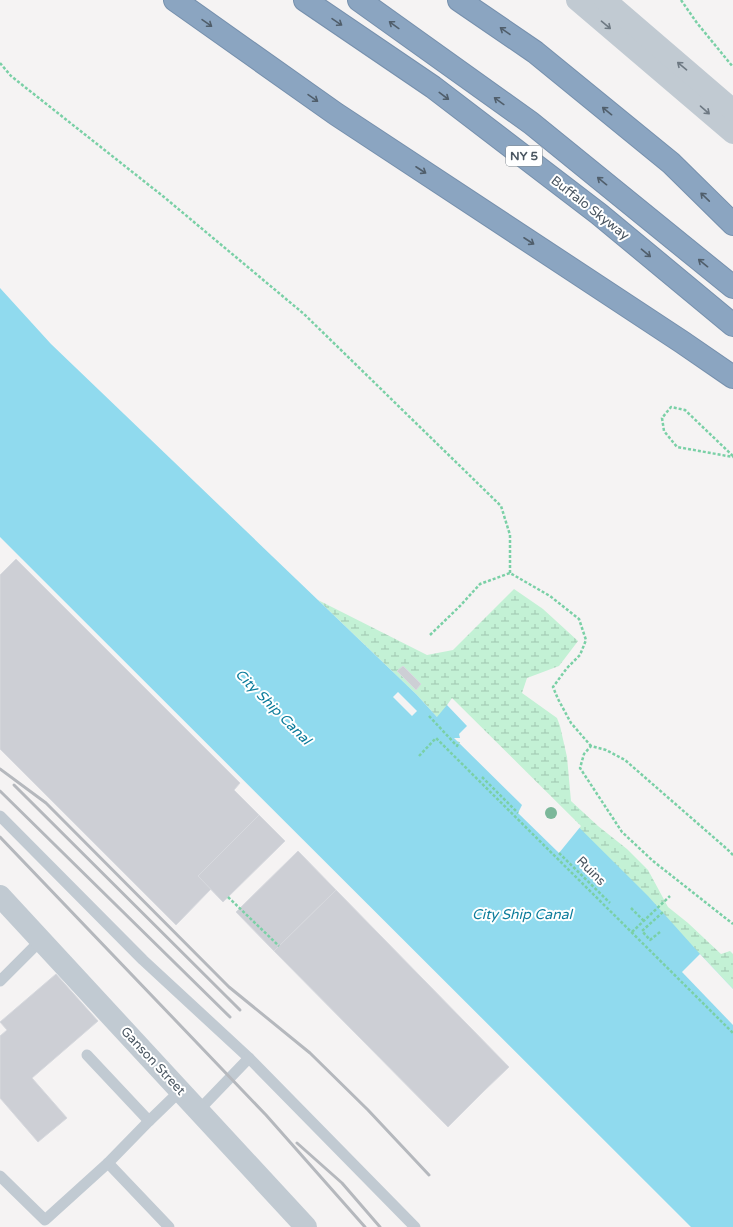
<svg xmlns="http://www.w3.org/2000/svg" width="733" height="1227" font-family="'Varela Round',sans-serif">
<defs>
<pattern id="wetland-marsh" width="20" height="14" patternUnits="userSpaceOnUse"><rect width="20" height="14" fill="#c3f1d5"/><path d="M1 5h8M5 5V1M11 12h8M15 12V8" fill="none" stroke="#a0c6b0"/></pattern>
</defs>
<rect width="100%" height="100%" fill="#f5f3f3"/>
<!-- wetland -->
<polygon fill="url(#wetland-marsh)" points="514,589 543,609 578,641 559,666 527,678 522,693 557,718 560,726 567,757 571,801 598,826 627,849 648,870 668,907 688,923 721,954 730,951 733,954 733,1005 437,717 416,694 318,600 427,655 453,650"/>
<!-- water -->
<polygon fill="#90daee" points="0,288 51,344 416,694 437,717 451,700 648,896 700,954 733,989 733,1227 691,1227 0,537"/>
<!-- pier -->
<g fill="#f5f3f3">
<polygon points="398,692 417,711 412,716 393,697"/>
<polygon points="452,698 581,826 559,853 518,813 522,805 454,738 460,738 459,734 467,726 447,705"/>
<polygon points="700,954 733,989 733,1025 682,972"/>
</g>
<!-- building -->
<g fill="#cdcfd5" stroke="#d7d9de">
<polygon points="16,559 240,783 234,790 259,815 198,876 211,889 176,925 0,749 0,575"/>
<polygon points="403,666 421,684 416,690 397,671"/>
<polygon points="259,815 285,841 223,902 198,876"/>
<polygon points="298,851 336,890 274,951 236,912"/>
<polygon points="336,890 509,1067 484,1091 448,1127 274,951"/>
<polygon points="56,974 98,1021 32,1078 67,1118 38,1142 0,1098 0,1036 7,1030 0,1022"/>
</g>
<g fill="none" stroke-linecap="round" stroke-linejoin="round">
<!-- motorway casing -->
<g stroke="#7690ad" stroke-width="24">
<g id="motorway">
<polyline points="175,0 336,114 682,342 733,377"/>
<polyline points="305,0 433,87 599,214 733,325"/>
<polyline points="359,0 531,123 733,287"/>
<polyline points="459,0 535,52 671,163 733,224"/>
</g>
</g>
<!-- path -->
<g stroke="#7ad0a6" stroke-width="2.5" stroke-dasharray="3 2" stroke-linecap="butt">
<polyline points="681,0 697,23 733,67"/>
<polyline points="0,63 11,76 164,197 304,314 501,506 510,535 510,573"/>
<polyline points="733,456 685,410 671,407 662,418 664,431 677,447 733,457"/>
<polyline points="430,635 460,606 480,584 510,573 550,596 579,619 586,640 580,655 567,668 553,687 558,699 571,723 591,746"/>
<polyline points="429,716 457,746 459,742"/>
<polyline points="419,756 436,738 733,1033"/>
<polyline points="482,777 518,813"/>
<polyline points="559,853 610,903"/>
<polyline points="733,855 727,849 625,760 606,750 591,746 584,754 580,768 622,832 653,861 733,924"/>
<polyline points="228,897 279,946"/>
<polyline points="631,908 644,921"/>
<polyline points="632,932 670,896"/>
<polyline points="660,932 650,940 642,931 663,912"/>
</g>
<!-- service -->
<g stroke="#c1cad2" stroke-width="11">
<polyline points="0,816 143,960 249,1058 415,1227"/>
<polyline points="0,981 41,940"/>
<polyline points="87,1055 149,1121"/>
<polyline points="198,1111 249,1058"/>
<polyline points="108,1163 169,1227"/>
<polyline points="0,1176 45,1220 108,1163 149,1121 180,1091"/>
</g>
<!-- minor -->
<g stroke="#c1cad2" stroke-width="22">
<polyline points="577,0 733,133"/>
<polyline points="605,0 733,110"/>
<polyline points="0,896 306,1227"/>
</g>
<!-- motorway -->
<use href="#motorway" stroke="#8ba5c1" stroke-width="22"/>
<!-- rail -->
<g stroke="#b5b8bd" stroke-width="3">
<polyline points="0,769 46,803 229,987 310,1053 368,1110 429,1175"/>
<polyline points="14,785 240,1010"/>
<polyline points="0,791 230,1017"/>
<polyline points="0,837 266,1115 365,1227"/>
<polyline points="297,1143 342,1183 380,1227"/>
</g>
</g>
<!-- trees -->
<circle fill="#7bb799" cx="551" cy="813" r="6"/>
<!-- one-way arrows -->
<defs><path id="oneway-shaft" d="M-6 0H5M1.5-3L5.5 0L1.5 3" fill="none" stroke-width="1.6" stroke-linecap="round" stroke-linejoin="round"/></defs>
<g stroke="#505e6b">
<use href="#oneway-shaft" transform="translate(337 22) rotate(34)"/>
<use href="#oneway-shaft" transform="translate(207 23) rotate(35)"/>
<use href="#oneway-shaft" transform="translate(394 25) rotate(-144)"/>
<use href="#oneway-shaft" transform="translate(505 31) rotate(-145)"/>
<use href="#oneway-shaft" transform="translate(444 96) rotate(37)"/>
<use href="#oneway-shaft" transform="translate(313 98) rotate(35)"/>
<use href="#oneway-shaft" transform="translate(499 101) rotate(-144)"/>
<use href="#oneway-shaft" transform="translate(607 111) rotate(-141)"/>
<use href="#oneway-shaft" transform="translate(421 170) rotate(33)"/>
<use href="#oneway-shaft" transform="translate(602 181) rotate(-141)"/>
<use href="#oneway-shaft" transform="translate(705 197) rotate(-136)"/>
<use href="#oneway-shaft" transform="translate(529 241) rotate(33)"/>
<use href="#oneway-shaft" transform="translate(646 253) rotate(40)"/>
<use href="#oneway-shaft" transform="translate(703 263) rotate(-141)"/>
</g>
<g stroke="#6e7983">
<use href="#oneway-shaft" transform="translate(606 25) rotate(40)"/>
<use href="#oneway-shaft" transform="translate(682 66) rotate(-140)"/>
<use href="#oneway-shaft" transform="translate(705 110) rotate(41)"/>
</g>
<g text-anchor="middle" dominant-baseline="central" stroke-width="4" stroke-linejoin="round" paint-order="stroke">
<!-- shield labels -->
<rect fill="#fff" stroke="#808990" stroke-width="1" x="506" y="146" width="36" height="20" rx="3"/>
<g font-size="12" font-weight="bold" fill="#4a5661">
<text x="524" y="156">NY 5</text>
</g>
<!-- street labels -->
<g font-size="13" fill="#4a5661" stroke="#fff">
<text transform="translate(590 208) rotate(38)">Buffalo Skyway</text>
<text transform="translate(591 871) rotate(45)">Ruins</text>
<text transform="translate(153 1061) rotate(47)">Ganson Street</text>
</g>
<!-- water labels -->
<g font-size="14" font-style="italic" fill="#0c7c9b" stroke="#fff">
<text transform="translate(273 707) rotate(45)">City Ship Canal</text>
<text x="522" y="914">City Ship Canal</text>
</g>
</g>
</svg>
